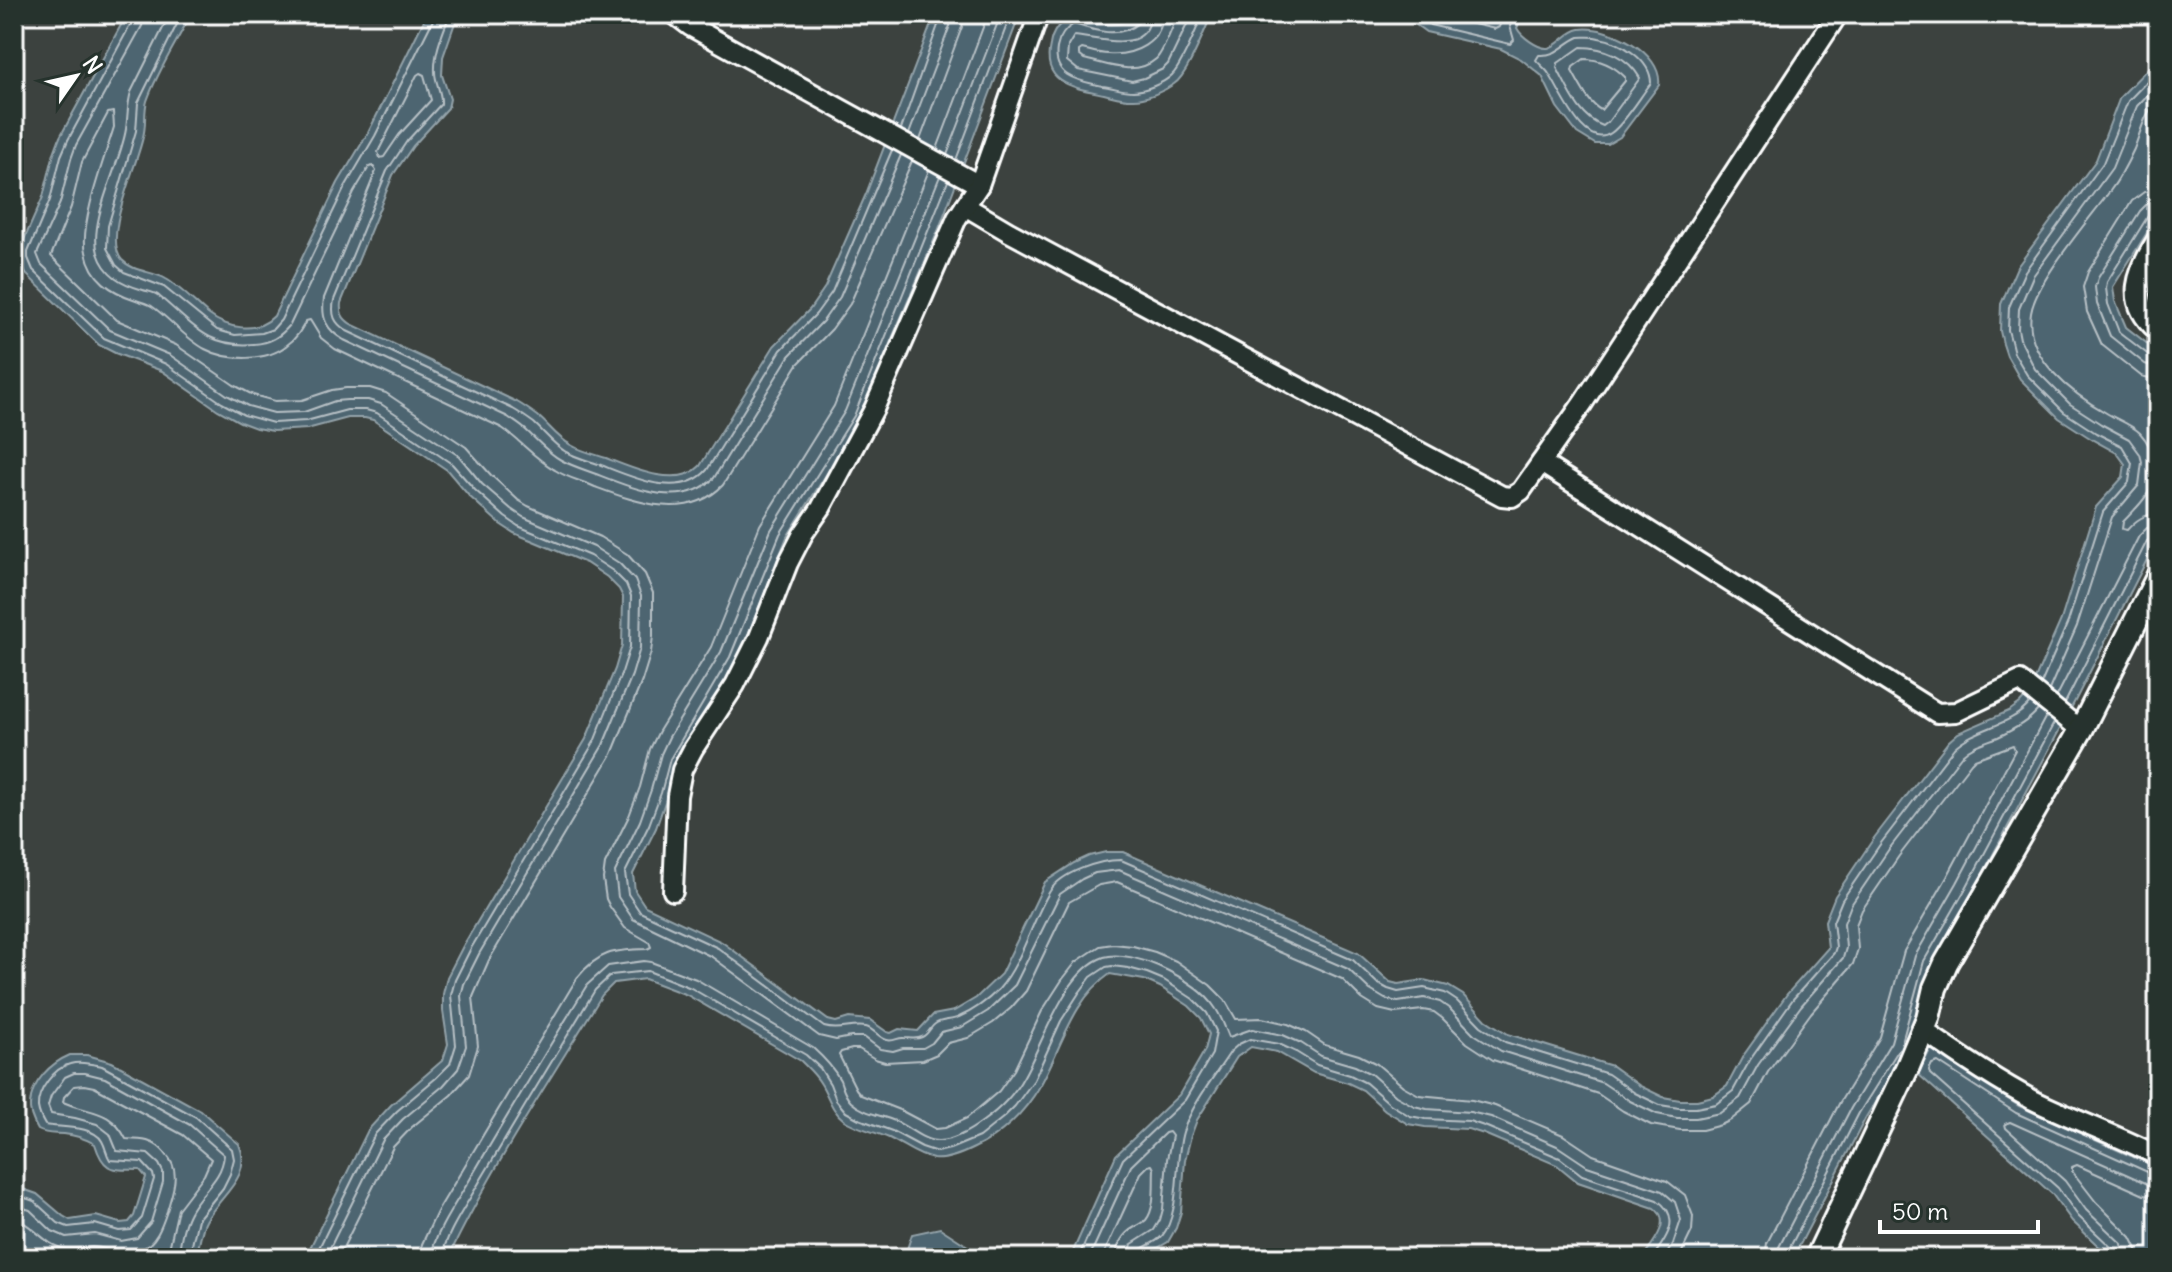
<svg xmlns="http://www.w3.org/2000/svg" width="2172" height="1272" font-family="Delius,sans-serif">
<rect width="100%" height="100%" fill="#3c423f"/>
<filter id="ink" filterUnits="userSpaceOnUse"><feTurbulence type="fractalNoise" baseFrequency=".0125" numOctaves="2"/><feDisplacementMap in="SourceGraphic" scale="16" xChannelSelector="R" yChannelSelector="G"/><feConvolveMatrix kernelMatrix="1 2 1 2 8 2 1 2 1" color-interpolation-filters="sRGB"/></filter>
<g filter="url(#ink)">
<!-- water -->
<g fill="#4d6571" stroke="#94a3aa" stroke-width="2">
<path d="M127,14H191C177,42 157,72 147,101C144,111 146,122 144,132C140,161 101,236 122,260C133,272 153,271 166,279C180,287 195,303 208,314C227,329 257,334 274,316L338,183L368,133L427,14H458L443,57L442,75L450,99L448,108L413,146L393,175L341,303C340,313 342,318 351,324L517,402C524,406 531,411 538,416C549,425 557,438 571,445C581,451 594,454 606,458C631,468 678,489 700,466L774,346L810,309L825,287L866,194L935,14H1020L938,231L891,341L861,419L787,537L738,660L684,747L656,828L633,874L635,891L645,906L722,942L828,1020L836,1022L849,1018L870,1020L887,1032L891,1033L899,1029L918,1031L933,1015L954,1011L976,998L1001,974L1045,882L1074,863L1089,856L1106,852H1123L1358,953L1390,982L1398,984L1424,980L1448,986L1463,995L1486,1020L1508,1034L1612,1066L1640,1086L1663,1097L1680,1100H1697L1713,1096L1727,1086L1743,1056L1787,994L1828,948L1825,921L1835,896L1874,838L1948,742L1958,733L2009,711L2020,703L2029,693L2061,620L2096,507L2123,477L2125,464L2117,453L2093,440L2059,418L2020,379L2007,356L2003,344L2000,331L2001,304L2017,267L2096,160L2120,97L2158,58V215L2113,287L2115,301L2126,327L2158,352V538L2076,699L1973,892L1931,965L1908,1049L1866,1117L1793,1258H1642C1653,1243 1673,1221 1654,1208L1578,1182L1557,1165L1484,1134L1468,1129L1425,1127L1408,1124L1385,1110L1363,1090L1348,1083L1314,1073L1277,1052L1251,1047L1237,1057L1197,1120L1191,1136L1185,1160L1181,1212L1176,1228L1168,1242L1140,1258H1070L1116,1155L1179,1095L1205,1050L1209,1034L1201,1018L1189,1006L1160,987L1144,980L1110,974C1072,1000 1062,1047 1040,1086C1025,1112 1001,1136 974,1148C962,1154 946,1161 933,1159C917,1156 904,1145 889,1138C874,1131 858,1129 844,1120C831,1110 829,1097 821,1084C816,1075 809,1069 801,1061L687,995L645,979L614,983L602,995C549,1081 492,1167 448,1258H305L368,1130L391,1105L443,1060L448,1044L443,1011V994L447,977L463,946L586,739L615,669L622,645L623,597L619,589L607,577L586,563L514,533L500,524L469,496L447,470L373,420L365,418H348L307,429L273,431L256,428L240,422L218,410L162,371L115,353L99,345L26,274L19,259V251L43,197L54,153L60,137Z"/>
<path d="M1135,14H1212C1204,31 1188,75 1174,84C1164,91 1147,99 1134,99C1124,100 1113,96 1104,94C1075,88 1041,84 1050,45C1052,32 1060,22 1071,16C1092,21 1119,33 1135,14Z"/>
<path d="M1401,14H1523L1517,28C1521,36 1538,49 1548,48C1559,46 1567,31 1580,29C1608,25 1663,52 1659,85L1620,137L1608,144H1595L1577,133L1557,107L1542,76L1521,59L1501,49L1426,32Z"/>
<polygon points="1931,1048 2019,1106 2158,1168 2158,1258 2111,1258 2072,1221 2052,1194 1918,1074"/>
<path d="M70,1055H87L112,1062L200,1110L239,1144C254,1177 218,1197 206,1221C200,1232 200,1247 195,1258H14V1186L37,1194L63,1216L70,1220L96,1216L120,1223L129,1222L134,1216L146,1177L140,1170C113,1169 104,1173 95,1144C86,1139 75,1135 64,1134C54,1133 47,1135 38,1130C34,1123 29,1113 30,1105C31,1082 51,1063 70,1055Z"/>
<polygon points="940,1228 986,1258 904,1258 912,1234"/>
</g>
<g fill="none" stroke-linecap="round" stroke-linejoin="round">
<!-- shore -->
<g stroke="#b8c1c6" stroke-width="2">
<polyline points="134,14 133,20 68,140 61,156 50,200 28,252 28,258 33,270 104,338 166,364 222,403 244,415 273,423 306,421 347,410 366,410 377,413 452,464 475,490 505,517 518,526 590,556 613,571 626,584 631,596 630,647 622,672 594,742 470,950 455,980 451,995 456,1045 450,1064 436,1078 397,1111 375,1134 314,1258"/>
<polyline points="144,14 142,26 76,145 71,159 60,203 37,254 41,264 110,330 170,355 227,395 248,406 274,413 304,412 335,401 347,400 368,400 381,404 459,456 482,484 511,509 523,517 594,547 619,563 635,580 641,596 640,648 632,675 603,745 479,954 464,984 461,996 466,1046 458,1069 443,1086 403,1119 383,1140 325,1258"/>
<path d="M170,14L131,92C127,105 128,116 126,129C121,163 88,220 98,253C105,275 122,284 143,290C149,292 155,292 160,297C193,324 206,348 254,344C270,343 280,337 290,325L354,192L369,167L373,166L376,171L324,298C321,318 326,330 344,340L508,417C515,422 522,426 528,432C539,442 548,453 561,460C572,466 585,470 596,474C632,488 683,510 714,478L789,356L823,321L840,297L901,155"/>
<polyline points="182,14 138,103 136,131 108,226 107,248 116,265 124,272 164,287 217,330 235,335 262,333 273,329 281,320 345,187 375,136 433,20 434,14"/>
<path d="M450,14C443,33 434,52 435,72C435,83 442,92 441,104L407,141L387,171L334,300C331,315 334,323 347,331L513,409C520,413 527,418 534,423C545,433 553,444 566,452C577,458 590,461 601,465C632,477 680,500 707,470L781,350L816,314L832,292L892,150"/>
<path d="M1141,14L1138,23C1120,39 1095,31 1074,24C1065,29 1059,38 1057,48C1052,78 1081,81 1102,86C1112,87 1123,91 1133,91C1145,91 1164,83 1172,75C1183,64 1196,29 1203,14"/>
<path d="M1151,14C1148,56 1099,38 1074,36L1068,46L1067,61L1078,70L1132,81L1144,78L1163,69L1168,64L1192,14"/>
<path d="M1163,14C1162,43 1134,56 1108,54C1099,54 1091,51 1082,49L1079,51V55L1084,59C1106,64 1136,77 1156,59C1164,52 1173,25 1178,14"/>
<polyline points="1413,14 1430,25 1510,44 1514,40 1510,26 1515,14"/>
<polyline points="1431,14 1495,29 1499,27 1504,14"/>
<path d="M1579,37C1586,37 1593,36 1599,38C1620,41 1651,60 1651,83C1640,97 1625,123 1611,133C1584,152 1560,89 1549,74C1546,69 1540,65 1536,60L1539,55C1558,56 1563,44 1579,37Z"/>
<path d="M1581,47C1605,47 1628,57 1640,78L1608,122L1603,126C1579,118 1568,88 1557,68L1558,63Z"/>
<path d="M1584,59C1601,59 1614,66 1625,77V81L1601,110C1588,103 1580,85 1572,71L1573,67Z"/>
<polygon points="420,73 424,75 431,100 399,135 384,157 380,158 378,152 417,75"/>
<path d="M2158,100C2144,114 2141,131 2134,149C2127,164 2120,178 2110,191C2089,220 2036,281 2031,313C2024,358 2074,395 2108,414C2118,420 2131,424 2140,433C2154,448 2159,470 2150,489C2145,501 2132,512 2123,522L2122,529L2127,530C2136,520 2144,514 2158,514"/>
<polyline points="901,129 942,14"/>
<polyline points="909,134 951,23 952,14"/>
<polyline points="920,140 962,27 964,14"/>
<polyline points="937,149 988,14"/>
<polyline points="947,155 1001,14"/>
<polyline points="956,160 1011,14"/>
<path d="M940,176L845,411L771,530L721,652L669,737L661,754L651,790L640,821L615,872L618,897L633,919L712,957L819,1036L836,1040L851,1037H864L880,1049L893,1051L903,1048H923L932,1043L941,1032L962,1027L988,1011L1015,985L1060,894L1082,879L1095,873L1119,870L1348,969L1370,990L1385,999L1398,1002L1424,998L1440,1002L1450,1009L1474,1034L1501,1051L1603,1083L1630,1101L1657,1114L1677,1118H1696L1720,1113L1740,1098L1758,1065L1801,1006L1843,958L1846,948L1844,923L1851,905L1889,849L1962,755C1972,745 1986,742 1998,737C2013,730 2028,722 2038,710"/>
<path d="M948,181L854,416L780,534L730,657L670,759L661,793L649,825L625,873L628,894L640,912L718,948L824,1027C841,1032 850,1024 866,1027C874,1029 879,1038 887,1040C894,1042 898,1037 904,1038C911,1038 916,1040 922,1037C929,1034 930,1027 935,1024C941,1019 952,1021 959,1017C973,1011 988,1000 999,989C1023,961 1031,922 1050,891C1061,872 1100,860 1121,860L1353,960L1377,983L1388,989L1398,992L1424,988L1445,993L1457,1001L1481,1026L1505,1042L1608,1074L1635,1093L1660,1105L1679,1108H1696L1716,1104L1733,1091L1750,1060L1793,999L1834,953L1836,947L1833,922L1842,900L1881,843L1954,748C1976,727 2010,727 2030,703"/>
<polyline points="2158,190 2144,192 2132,201 2088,272 2083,287 2087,312 2102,345 2141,376 2158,380"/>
<polyline points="2158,202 2147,204 2140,211 2098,278 2095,287 2097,304 2110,336 2145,364 2158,368"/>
<polyline points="2158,212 2152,213 2148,216 2107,282 2106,288 2108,304 2119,332 2150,356 2158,357"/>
<polyline points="2041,684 2068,622 2103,512 2129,482 2132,463 2122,446 2096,433 2064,412 2027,375 2014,353 2011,341 2008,330 2009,307 2025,271 2103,163 2128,101 2158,70"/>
<polyline points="2049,690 2077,626 2112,517 2139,485 2142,462 2140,454 2129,439 2101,424 2070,404 2035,369 2020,339 2018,329 2019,309 2033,276 2112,168 2137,106 2158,84"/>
<polyline points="2057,696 2139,536 2147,528 2158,526"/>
<polyline points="2065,703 2147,541 2152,537 2158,536"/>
<path d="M14,1194L34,1201L58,1223L68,1227L95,1224L119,1231L131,1230L142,1218L154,1179L153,1174L142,1162L110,1160C106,1154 106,1148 102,1141C93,1125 60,1128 45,1125C42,1120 39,1114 38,1107C37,1091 54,1068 70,1064C80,1061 91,1064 102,1066L196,1117L232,1149L234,1159L230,1174L223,1188L198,1219L189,1258"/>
<path d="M14,1205L30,1210L52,1231L66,1237L95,1234L121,1241L137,1238L151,1222L163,1182V1172L159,1164L148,1154L117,1151L110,1134L97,1124L75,1118L51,1114L48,1106L51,1096L65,1077L74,1073H85L105,1078L190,1125L224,1155C222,1181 199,1192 189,1214C183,1226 179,1245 179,1258"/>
<path d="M14,1218C34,1224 44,1246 66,1249C75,1250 83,1248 91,1247C108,1246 118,1259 140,1250C156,1244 162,1226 167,1211C173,1190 182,1171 165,1153C161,1148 156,1144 150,1142C143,1139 134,1140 126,1139C110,1108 90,1114 63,1102L64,1097L74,1086L84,1085L94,1087L183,1135L211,1159L204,1175L178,1209L167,1258"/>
<path d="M338,1258L393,1147L412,1127L451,1095L469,1075L478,1046L473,997L489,960L612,754L642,681L651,652L653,636V593L645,574L627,554L600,537L528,506L518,500L491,475L466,447L386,393L370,388H346L332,390L302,400L275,401L253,395L234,385L176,345L117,320L51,256L71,207L82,162L108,113L113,112L114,127C105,157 79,224 86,252C91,279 111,292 136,300C141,302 148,303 153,307C170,319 186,339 205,349C228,361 267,362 287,345C296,339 301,330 306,321L310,320L321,338L335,349L502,428C521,441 535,459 555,470C567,478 582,481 595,487C636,502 688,522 723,485L798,364L832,329L850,304L912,161"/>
<path d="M419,1258L422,1244L437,1212L577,978C599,951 614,950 647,949L651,947L649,942L625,928L610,907L606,899L603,879L605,864L629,816L640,787L650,749L659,731L711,647L760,525L834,406L929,170"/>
<path d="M431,1258C433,1235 457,1201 469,1181C507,1115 547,1050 587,985L608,966L644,961L651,962L696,979L813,1048C823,1057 833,1067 840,1080C843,1088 844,1095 851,1102C863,1113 881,1115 895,1121C909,1127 924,1142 939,1141C955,1140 971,1130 983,1121C1000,1109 1014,1095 1024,1076C1043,1043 1065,970 1104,957C1119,952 1144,960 1158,966C1178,975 1204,990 1216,1009C1222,1018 1225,1028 1229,1037L1252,1029L1283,1035L1301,1043L1321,1056L1355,1066L1371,1074L1396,1096L1414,1106L1427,1109L1470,1112L1491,1117L1557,1146L1587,1166L1662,1191L1675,1202L1681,1220L1673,1244L1664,1258"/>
<path d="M442,1258C444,1236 469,1201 480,1181C518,1117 556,1054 595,990L611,975L648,971L691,988L806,1055L820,1068L830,1084L836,1100L846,1112L859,1119L892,1131L922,1147L937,1152L950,1149L979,1137L1004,1117L1015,1106L1034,1080L1061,1021L1079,993L1091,977L1106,967L1112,966L1128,968L1147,973L1164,980L1193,999L1207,1013L1216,1031L1212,1054L1185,1100L1123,1159L1078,1258"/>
<polyline points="1089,1258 1131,1166 1165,1133 1169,1132 1172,1136 1167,1159 1163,1209 1160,1220 1154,1230 1132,1244 1128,1258"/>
<path d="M1102,1258L1141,1173L1148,1166L1152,1165L1154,1169C1153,1184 1156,1208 1146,1220C1143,1223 1139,1225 1135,1227C1122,1234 1117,1244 1116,1258"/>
<path d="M1138,1258L1141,1249C1148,1245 1157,1242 1162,1236C1181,1214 1174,1162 1183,1132C1192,1104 1214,1077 1231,1051L1239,1044L1250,1039L1279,1044L1296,1052L1317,1065L1350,1075L1366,1083L1390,1104L1410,1116L1426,1119L1469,1121L1487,1127L1560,1158L1582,1175L1657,1200C1683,1218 1666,1239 1652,1258"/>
<polyline points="1679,1258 1692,1231 1693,1216 1685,1195 1667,1181 1593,1155 1563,1135 1495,1106 1472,1100 1419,1095 1403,1086 1377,1064 1359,1055 1325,1045 1306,1032 1288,1024 1262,1018 1236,1019 1225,1000 1210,985 1176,961 1155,952 1133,946 1113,944 1100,946 1076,962 1062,980 1042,1011 1014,1070 999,1091 967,1118 945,1128 936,1129 902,1111 861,1095 856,1089 839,1055 841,1052 852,1049 859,1049 875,1059 885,1062 923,1060 937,1054 948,1043 968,1038 993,1023 1011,1008 1026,991 1069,902 1099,885 1117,882 1342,979 1362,999 1378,1009 1395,1013 1423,1010 1434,1012 1442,1018 1467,1043 1493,1060 1598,1094 1623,1111 1651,1125 1680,1130 1702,1130 1721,1125 1731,1120 1751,1104 1768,1072 1811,1013 1853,964 1858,949 1856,925 1862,910 1899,856 1971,763 1975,759 2013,745 2015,750 1947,877 1904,951 1880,1037 1840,1102 1767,1243 1765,1258"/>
<polyline points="1777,1258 1779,1247 1851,1108 1891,1042 1915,956 1957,883 2046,716"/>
<polyline points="1787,1258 1788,1251 1859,1113 1901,1046 1924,961 1966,888 2054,723"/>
<polyline points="2115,1258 2113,1249 2078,1216 2058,1188 1930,1074 1929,1070 1932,1064 1938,1062 2016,1113 2152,1174 2158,1175"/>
<polyline points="2125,1258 2122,1244 2086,1210 2065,1181 2006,1128 2005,1124 2010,1122 2148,1184 2158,1185"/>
<polyline points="2137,1258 2137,1249 2131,1237 2096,1202 2072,1171 2072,1167 2077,1165 2144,1195 2158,1197"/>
</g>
<!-- minor casing -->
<g stroke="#fff" stroke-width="24">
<g id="minor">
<polyline points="674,14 690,26 979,185"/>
<polyline points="965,206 1009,232 1502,496 1512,497 1521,491 1583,403 1838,14"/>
<polyline points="1541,463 1937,713 1956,712 2020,681 2081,730"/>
<polyline points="673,891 677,796 682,770 693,749 735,685 759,637 788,563 803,534 821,508 874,409 957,218 979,185 1039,14"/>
<path d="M1923,1030C1958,1055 1995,1080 2033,1100C2074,1120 2117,1135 2158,1156"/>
</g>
</g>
<!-- tertiary casing -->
<g stroke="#fff" stroke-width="28">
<g id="tertiary">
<path d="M2158,242C2139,272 2126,301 2158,328"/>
<polyline points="1817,1258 1908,1066 1928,1018 1935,988 1946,963 2081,730 2158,577"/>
</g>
</g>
<!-- minor -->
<use href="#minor" stroke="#26332d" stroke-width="18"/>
<!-- tertiary -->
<use href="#tertiary" stroke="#26332d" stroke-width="22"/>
</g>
</g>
<!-- margin -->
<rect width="2172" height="1272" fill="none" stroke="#26332d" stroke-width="48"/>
<rect x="24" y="24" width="2124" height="1224" fill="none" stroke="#fff" stroke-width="3" filter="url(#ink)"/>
<!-- north arrow -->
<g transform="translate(76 76) rotate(56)" stroke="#26332d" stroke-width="6" paint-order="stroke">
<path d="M0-6L14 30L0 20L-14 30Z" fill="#ffffff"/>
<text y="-12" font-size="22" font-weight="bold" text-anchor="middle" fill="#ffffff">N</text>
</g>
<!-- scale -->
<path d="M1880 1220v12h158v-12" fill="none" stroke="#ffffff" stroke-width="4"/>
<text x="1892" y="1220" font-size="24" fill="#ffffff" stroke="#26332d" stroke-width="6" paint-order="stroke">50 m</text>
</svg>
